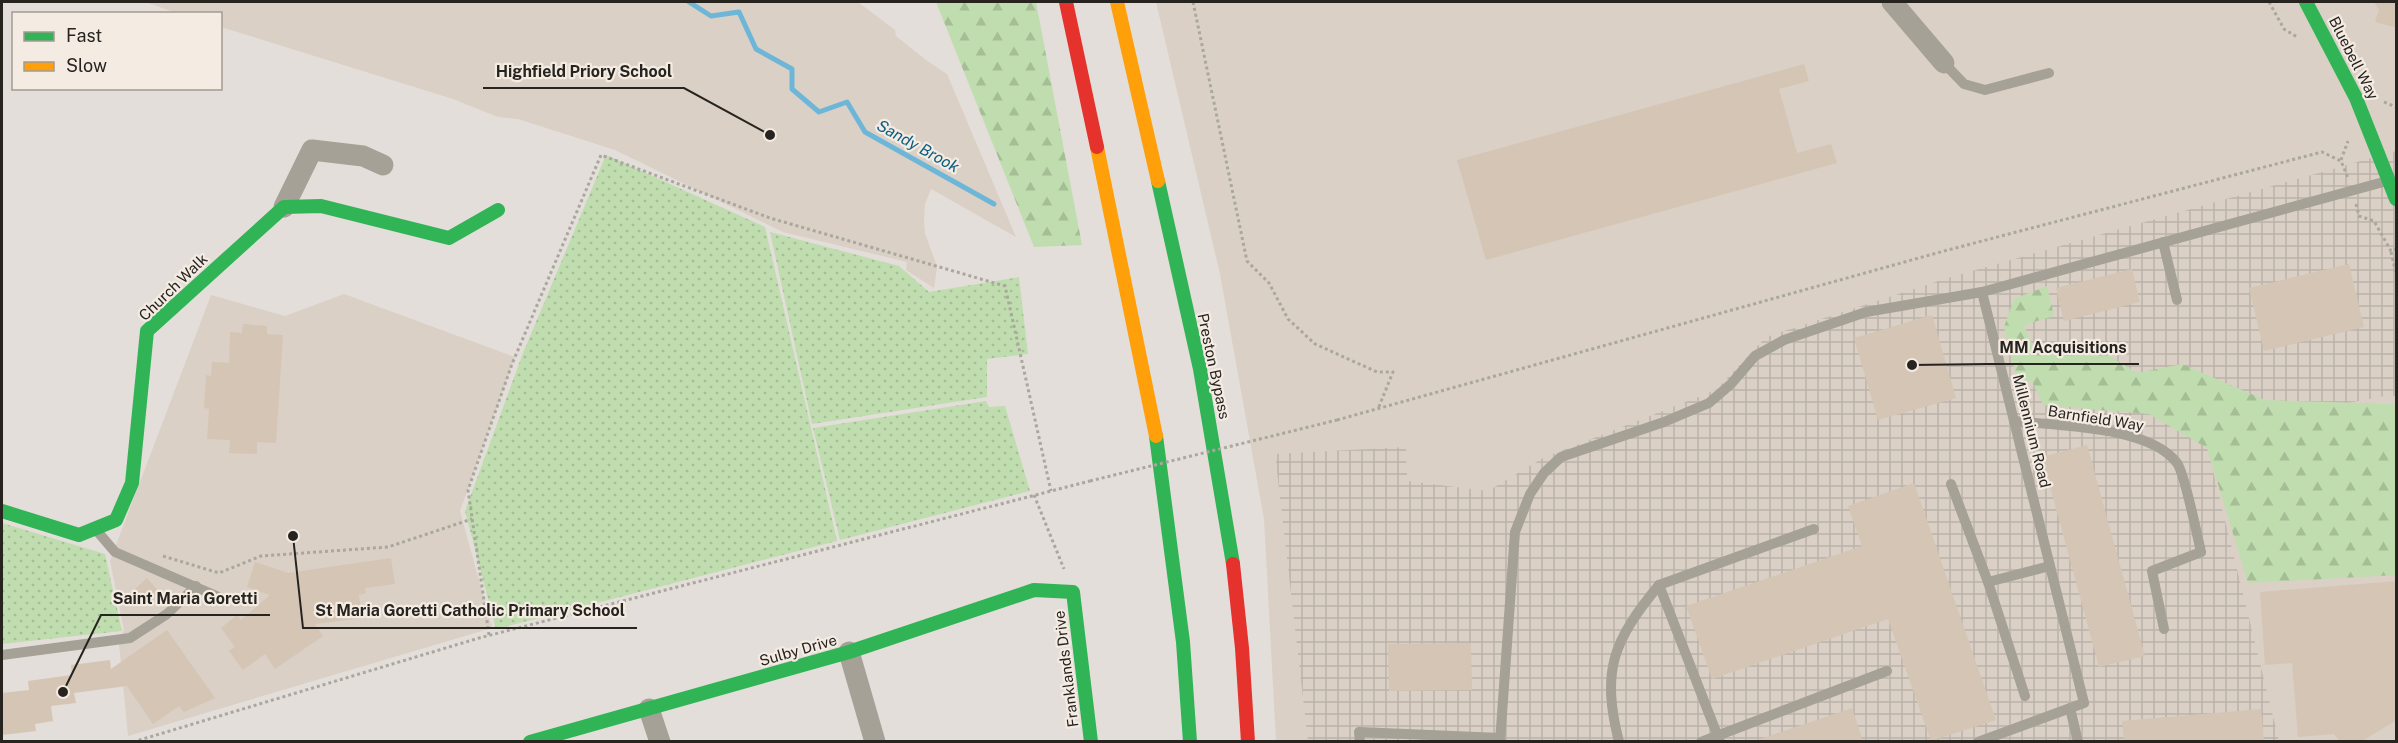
<svg xmlns="http://www.w3.org/2000/svg" width="2398" height="743" font-family="'Public Sans',sans-serif">
<defs>
<pattern id="industrial-grid" width="8" height="8" patternUnits="userSpaceOnUse" patternTransform="scale(1.5)"><rect width="8" height="8" fill="#dad0c6"/><path d="M0 4h8M4 0v8" fill="none" stroke="#bbb2aa"/></pattern>
<pattern id="grass-dots" width="8" height="8" patternUnits="userSpaceOnUse" patternTransform="scale(1.5)"><rect width="8" height="8" fill="#c0ddaf"/><path d="M2 2h.1M6 6h.1" fill="none" stroke="#a5be96" stroke-width="1.8" stroke-linecap="round"/></pattern>
<pattern id="forest-firs" width="22" height="20" patternUnits="userSpaceOnUse" patternTransform="scale(1.5)"><rect width="22" height="20" fill="#c0ddaf"/><path d="M5 1l3.5 6h-7zM16 11l3.5 6h-7z" fill="#a5be96"/></pattern>
</defs>
<rect width="100%" height="100%" fill="#e3ded9"/>
<!-- built -->
<g fill="#dad0c6">
<polygon points="145,2 858,2 895,30 896,36 926,60 947,74 1016,237 931,189 925,204 924,221 925,233 937,267 934,288 906,270 907,262 783,232 615,150 518,119 498,117 453,99 221,27 220,14 177,13"/>
<polygon points="1156,2 2396,2 2396,741 1276,741 1264,519 1220,274"/>
<polygon points="344,294 515,357 460,511 492,628 128,736 119,644 124,630 110,561 211,295 285,316"/>
</g>
<!-- industrial -->
<polygon fill="url(#industrial-grid)" points="2396,151 2396,396 2385,396 2203,430 2279,741 1308,741 1275,454 1406,447 1407,481 1488,491 1543,458 1716,390 1766,337 1951,277"/>
<!-- grass -->
<g fill="url(#grass-dots)">
<polygon points="606,155 765,227 837,541 496,629 465,511 523,353"/>
<polygon points="770,232 899,266 929,292 1019,277 1028,354 987,359 987,397 812,424"/>
<polygon points="986,401 989,407 1005,406 1030,491 840,540 813,428"/>
<polygon points="2,523 105,554 122,631 2,644"/>
</g>
<!-- forest -->
<g fill="url(#forest-firs)">
<polygon points="936,2 1036,2 1082,245 1034,247"/>
<polygon points="2047,286 2054,316 2024,325 2036,353 2101,351 2137,373 2182,364 2265,400 2396,404 2396,575 2248,583 2207,448 2149,414 2043,405 2032,381 2018,384 2004,327 2014,299"/>
</g>
<g fill="none" stroke-linecap="round" stroke-linejoin="round">
<!-- stream -->
<polyline stroke="#6db6d8" stroke-width="5" points="689,2 711,16 739,12 756,49 792,69 792,89 819,112 847,102 865,132 994,204"/>
</g>
<!-- building -->
<g fill="#d5c5b5">
<polygon points="2374,2 2397,2 2397,28 2375,22 2379,10"/>
<polygon points="1804,64 1809,81 1779,89 1797,153 1831,144 1837,163 1486,260 1457,160"/>
<polygon points="2349,264 2364,327 2264,351 2249,288"/>
<polygon points="2132,269 2140,302 2064,321 2056,288"/>
<polygon points="1932,315 1956,398 1878,420 1854,338"/>
<polygon points="243,324 267,326 267,334 283,335 276,443 257,442 257,454 229,453 230,440 207,439 209,409 204,408 206,375 211,376 212,362 229,363 230,332 242,333"/>
<polygon points="2087,445 2145,656 2099,667 2042,457"/>
<polygon points="1914,483 1996,720 1931,741 1888,619 1712,679 1686,606 1862,546 1848,506"/>
<polygon points="391,558 395,584 365,588 366,593 359,595 362,618 315,624 323,636 275,669 265,654 243,670 229,651 235,647 221,628 237,615 241,620 270,595 247,587 255,562 288,573"/>
<polygon points="147,578 161,594 147,605 134,590"/>
<polygon points="2397,581 2397,720 2362,741 2339,741 2334,734 2298,737 2292,663 2265,665 2260,592"/>
<polygon points="167,630 215,698 184,712 179,706 153,724 127,686 74,693 76,703 51,706 53,721 35,724 36,731 2,735 2,693 29,690 28,681 72,675 71,665 110,660 111,669"/>
<polygon points="1471,643 1472,690 1389,691 1388,644"/>
<polygon points="1852,708 1863,741 1761,741 1760,739"/>
<polygon points="2261,709 2264,741 2124,741 2122,721"/>
</g>
<g fill="none" stroke-linecap="round" stroke-linejoin="round">
<!-- path -->
<g stroke="#aaa79e" stroke-width="3" stroke-dasharray="3 3" stroke-linecap="butt">
<polyline points="1193,2 1247,261 1269,283 1288,319 1315,344 1377,372 1393,372 1378,409"/>
<polyline points="2269,2 2284,29 2297,37"/>
<polyline points="2384,102 2396,107"/>
<polyline points="2341,160 2348,141"/>
<polyline points="2356,204 2359,216 2374,221 2391,251 2396,249"/>
<polyline points="2391,252 2396,273"/>
<polyline points="1337,420 1944,251 2322,152 2341,161 2348,178"/>
<polyline points="1034,495 1064,569"/>
<polyline points="163,556 219,573 261,556 388,547 472,519"/>
<polyline points="489,635 468,490 512,364 601,155 770,218 1005,286 1051,491"/>
<polyline points="133,742 479,638 1090,481"/>
</g>
<!-- lane -->
<g stroke="#a5a196" stroke-width="10">
<polyline points="1944,63 1964,84 1985,90 2049,73"/>
<polyline points="2163,242 2177,300"/>
<path d="M2014,421C2058,426 2150,426 2177,463C2185,474 2197,535 2201,552L2152,571L2164,629"/>
<polyline points="1951,484 1988,582"/>
<polyline points="97,531 115,552 221,598"/>
<polyline points="2,655 130,638 167,614 196,586"/>
<polyline points="2025,696 1988,582 2050,566"/>
<polyline points="2070,708 2078,742"/>
<polyline points="1360,742 1359,732 1500,738"/>
<polyline points="1500,742 1515,532 1530,494 1544,473 1561,457 1664,422 1709,403 1731,384 1755,356 1784,340 1866,312 1982,292"/>
<path d="M1619,742C1601,670 1613,641 1659,585"/>
<polyline points="1701,742 1887,671"/>
<polyline points="1720,742 1659,585 1814,529"/>
<polyline points="1978,742 2084,703 1982,292 2387,181"/>
</g>
<!-- street -->
<g stroke="#a5a196" stroke-width="21">
<polyline points="1892,2 1944,63"/>
<polyline points="284,207 312,150 363,156 383,165"/>
<polyline points="849,652 875,742"/>
<polyline points="649,709 660,742"/>
</g>
<!-- fast -->
<g stroke="#30b455" stroke-width="14">
<polyline points="2306,2 2356,98 2396,199"/>
<polyline points="1158,181 1200,369 1233,564"/>
<polyline points="1156,436 1183,642 1190,742"/>
<polyline points="2,511 79,535 116,520 132,483 147,331 284,207 321,206 449,238 498,210"/>
<polyline points="530,742 849,652 1034,590 1073,592 1091,742"/>
</g>
<!-- slow -->
<g stroke="#ff9f0a" stroke-width="14">
<polyline points="1117,2 1158,181"/>
<polyline points="1097,147 1156,436"/>
</g>
<!-- jam -->
<g stroke="#e5322d" stroke-width="14">
<polyline points="1066,2 1097,147"/>
<polyline points="1233,564 1242,648 1248,742"/>
</g>
<!-- path-bridge -->
<polyline stroke="#aaa79e" stroke-width="3" stroke-dasharray="3 3" stroke-linecap="butt" points="1090,481 1337,420"/>
</g>
<g text-anchor="middle" dominant-baseline="central" stroke-width="4.5" stroke-linejoin="round" paint-order="stroke">
<!-- street labels -->
<g font-size="15" fill="#272420" stroke="#f4ebe3">
<text transform="translate(2354 58) rotate(63)">Bluebell Way</text>
<text transform="translate(173 287) rotate(-44)">Church Walk</text>
<text transform="translate(1214 366) rotate(78)">Preston Bypass</text>
<text transform="translate(2096 418) rotate(9)">Barnfield Way</text>
<text transform="translate(2032 431) rotate(76)">Millennium Road</text>
<text transform="translate(798 650) rotate(-16)">Sulby Drive</text>
<text transform="translate(1066 669) rotate(-97)">Franklands Drive</text>
</g>
<!-- water labels -->
<g font-size="16" font-style="italic" fill="#0c5e81" stroke="#f4ebe3">
<text transform="translate(918 146) rotate(29)">Sandy Brook</text>
</g>
</g>
<!-- callouts -->
<path fill="none" stroke="#272420" stroke-width="2" d="M770 135L684 88H483M1912 365L1987 364H2139M63 692L101 615H270M293 536L303 628H637"/>
<g fill="#272420" stroke="#f4ebe3" stroke-width="2">
<circle cx="770" cy="135" r="6"/>
<circle cx="1912" cy="365" r="6"/>
<circle cx="63" cy="692" r="6"/>
<circle cx="293" cy="536" r="6"/>
</g>
<g font-size="16" text-anchor="middle" font-weight="bold" fill="#272420" stroke="#f4ebe3" stroke-width="4.5" stroke-linejoin="round" paint-order="stroke">
<text x="584" y="77">Highfield Priory School</text>
<text x="2063" y="353">MM Acquisitions</text>
<text x="185" y="604">Saint Maria Goretti</text>
<text x="470" y="616">St Maria Goretti Catholic Primary School</text>
</g>
<!-- border -->
<rect width="2398" height="743" fill="none" stroke="#272420" stroke-width="6"/>
<!-- legend -->
<rect x="12" y="12" width="210" height="78" fill="#f4ebe3" stroke="#a29b95" stroke-width="1.5"/>
<rect x="24" y="32" width="30" height="9" fill="#30b455" stroke="#a29b95" stroke-width="1.5"/>
<text x="66" y="42" font-size="18" fill="#272420">Fast</text>
<rect x="24" y="62" width="30" height="9" fill="#ff9f0a" stroke="#a29b95" stroke-width="1.5"/>
<text x="66" y="72" font-size="18" fill="#272420">Slow</text>
</svg>
